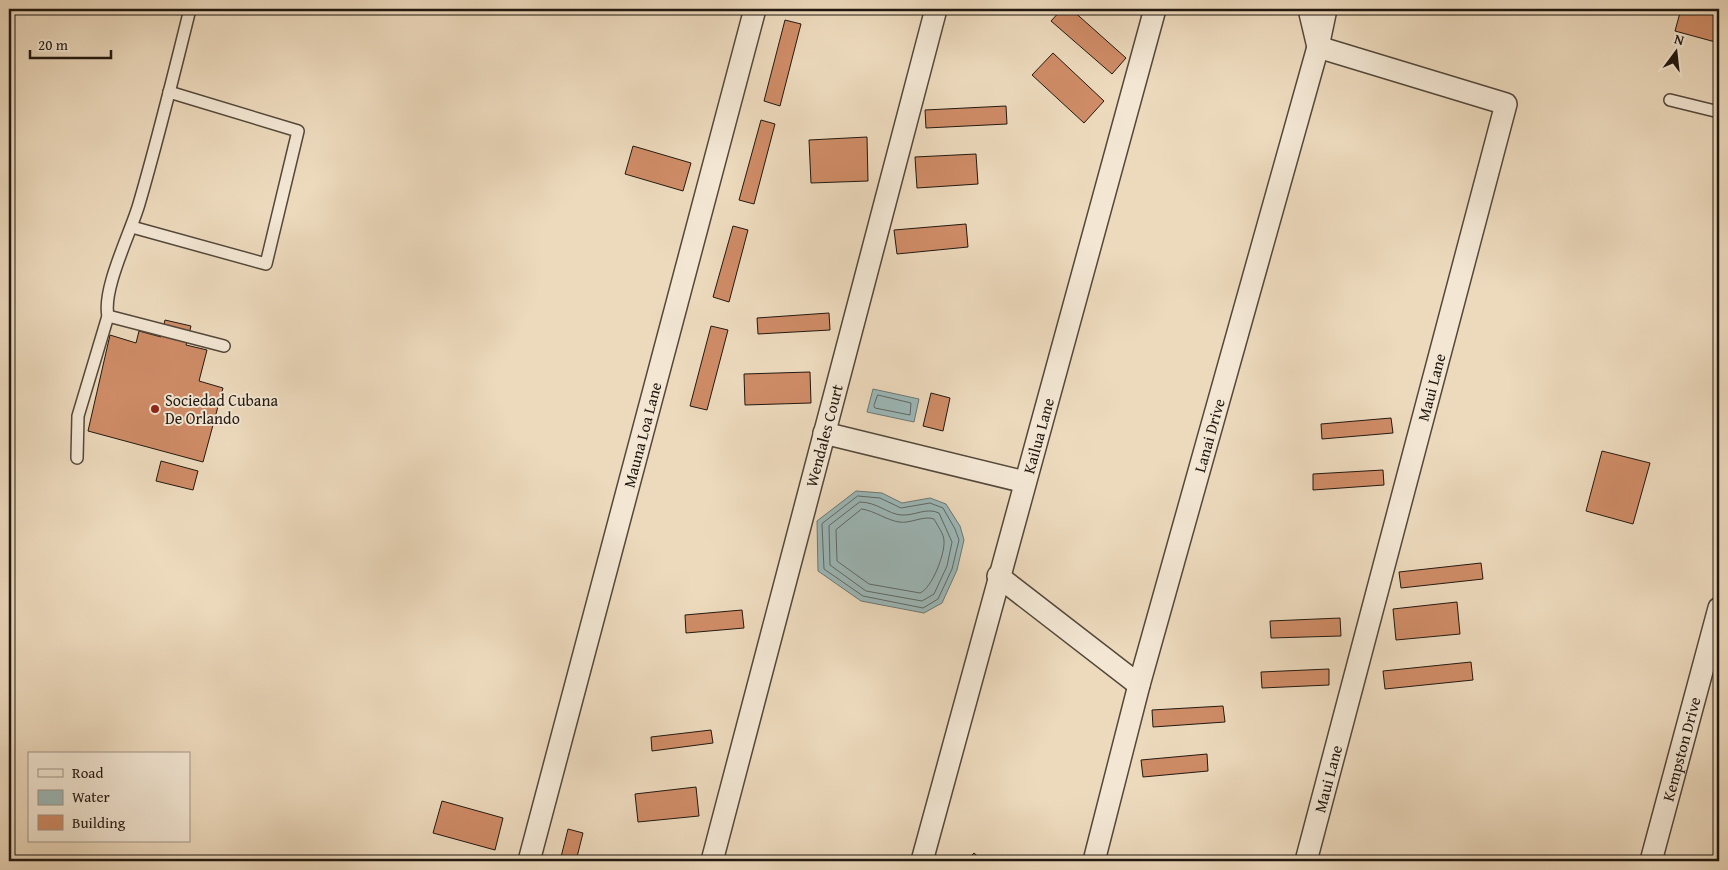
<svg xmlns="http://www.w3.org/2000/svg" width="1728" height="870" font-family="'Gentium Book Plus',serif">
<rect width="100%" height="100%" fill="#eddabd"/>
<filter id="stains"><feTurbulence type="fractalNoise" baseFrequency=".004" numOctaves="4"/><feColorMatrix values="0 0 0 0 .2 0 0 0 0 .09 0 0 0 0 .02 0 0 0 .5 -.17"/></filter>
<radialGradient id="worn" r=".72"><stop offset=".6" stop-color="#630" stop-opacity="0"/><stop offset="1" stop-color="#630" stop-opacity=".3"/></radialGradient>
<!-- water -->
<g fill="#9cb8b9" stroke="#6b7875">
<polygon points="873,389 919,399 914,422 867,412"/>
<polygon points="856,491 882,493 902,503 930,498 946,504 960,526 964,540 957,570 942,603 924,613 861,601 818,571 817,521"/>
</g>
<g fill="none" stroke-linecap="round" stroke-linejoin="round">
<!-- shore -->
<g stroke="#5e6864" stroke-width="1">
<polygon points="878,395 911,403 910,415 875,408 874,406"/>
<polygon points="858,496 880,498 901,508 930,503 943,508 955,529 959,540 952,569 938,599 923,608 863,596 824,569 822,524"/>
<path d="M860,502C877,502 888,514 901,515C915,516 926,507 939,513L952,542L947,566L934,594L922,601L866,591L830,565L829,526Z"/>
<path d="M862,509C875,511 886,520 899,522C910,524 924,515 934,519C937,525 944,534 944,541C945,554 932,588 920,593L869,584L837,561L836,530Z"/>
</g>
</g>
<!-- building -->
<g fill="#cf8c67" stroke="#211810">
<polygon points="1062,9 1071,9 1126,58 1112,74 1051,21"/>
<polygon points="1111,9 1123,9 1118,15"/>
<polygon points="1681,9 1719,9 1719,43 1675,31"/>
<polygon points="785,20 801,24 780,106 764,101"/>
<polygon points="1053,53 1104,101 1084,123 1032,75"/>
<polygon points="1006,106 1007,124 926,128 925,110"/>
<polygon points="761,120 775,124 754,204 739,200"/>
<polygon points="867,137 868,181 811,183 809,140"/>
<polygon points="633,146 691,163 683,191 625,174"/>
<polygon points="976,154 978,184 917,188 915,157"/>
<polygon points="966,224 968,247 897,254 894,230"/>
<polygon points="733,226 748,230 729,302 713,297"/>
<polygon points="829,313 830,330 758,334 757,318"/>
<polygon points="165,320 191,326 186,345 207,350 199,381 223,388 203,462 88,431 110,335 136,343 139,331 161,337"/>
<polygon points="711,326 728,330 707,410 690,406"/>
<polygon points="810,372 811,403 745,405 744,374"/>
<polygon points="931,393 950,398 943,431 923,426"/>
<polygon points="1391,418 1393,433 1322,439 1321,424"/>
<polygon points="1602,451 1650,463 1633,524 1586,511"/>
<polygon points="161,461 198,471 193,490 156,481"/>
<polygon points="1383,470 1384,485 1313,490 1313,474"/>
<polygon points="1481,563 1483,579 1401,588 1399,572"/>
<polygon points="1457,602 1460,634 1396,640 1393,609"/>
<polygon points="742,610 744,628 686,633 685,615"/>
<polygon points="1340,618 1341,636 1271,638 1270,621"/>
<polygon points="1471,662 1473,680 1385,689 1383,671"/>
<polygon points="1329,669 1329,685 1262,688 1261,672"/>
<polygon points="1223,706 1225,722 1153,727 1152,710"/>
<polygon points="711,730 713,743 652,751 651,737"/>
<polygon points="1207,754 1208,771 1143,777 1141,760"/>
<polygon points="696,787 699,816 638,822 635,794"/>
<polygon points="442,801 503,818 495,850 433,833"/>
<polygon points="568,829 583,833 576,861 560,861"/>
<polygon points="974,853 983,861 966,861"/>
</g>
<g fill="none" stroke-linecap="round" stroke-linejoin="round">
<!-- service casing -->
<g stroke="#54483b" stroke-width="14">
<g id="service">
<path d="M190,9C174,74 158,139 139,204C131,232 102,289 108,316L224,346"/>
<polyline points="1670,100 1719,112"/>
<polyline points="132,227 266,264 298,131 169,92"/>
<polyline points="77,458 78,416 108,316"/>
</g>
</g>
<!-- minor casing -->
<g stroke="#54483b" stroke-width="24">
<g id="minor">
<polyline points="824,433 1025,482"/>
<polyline points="998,576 1139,685"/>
<path id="s1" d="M529,861L755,9"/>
<path id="s2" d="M712,861L936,9"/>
<path id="s3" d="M922,861L1155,9"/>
<path id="s4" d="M1094,861L1139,685L1318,47L1326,9"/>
<path id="s5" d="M1306,861L1506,104L1318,47L1309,9"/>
<path id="s6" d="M1651,861L1719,608"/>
</g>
</g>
<!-- service -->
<use href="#service" stroke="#f3e7d4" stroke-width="11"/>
<!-- minor -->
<use href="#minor" stroke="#f3e7d4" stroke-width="21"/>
</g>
<!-- markers -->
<circle fill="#8f2418" stroke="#f3e7d4" stroke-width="2" cx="155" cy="409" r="5"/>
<g text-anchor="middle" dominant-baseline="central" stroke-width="4" stroke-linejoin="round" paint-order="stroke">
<!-- street labels -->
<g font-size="16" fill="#211810" stroke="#f3e7d4">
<text stroke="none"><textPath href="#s5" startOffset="490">Maui Lane</textPath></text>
<text stroke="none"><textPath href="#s1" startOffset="441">Mauna Loa Lane</textPath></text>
<text stroke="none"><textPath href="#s2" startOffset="440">Wendales Court</textPath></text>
<text stroke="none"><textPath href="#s3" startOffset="441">Kailua Lane</textPath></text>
<text stroke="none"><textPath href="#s4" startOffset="441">Lanai Drive</textPath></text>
<text stroke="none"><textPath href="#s6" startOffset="116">Kempston Drive</textPath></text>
<text stroke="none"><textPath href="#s5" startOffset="85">Maui Lane</textPath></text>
</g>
<!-- poi labels -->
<g font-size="16" fill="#211810" stroke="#f3e7d4" text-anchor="start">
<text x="165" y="400">Sociedad Cubana<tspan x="165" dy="18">De Orlando</tspan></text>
</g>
</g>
<!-- margin -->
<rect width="1728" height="870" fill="none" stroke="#eddabd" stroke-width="30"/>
<rect x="10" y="10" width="1708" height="850" fill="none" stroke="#211810" stroke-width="2.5"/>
<rect x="15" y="15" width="1698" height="840" fill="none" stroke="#211810"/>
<!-- legend -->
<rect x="28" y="752" width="162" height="90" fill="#f3e7d4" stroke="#9f9486"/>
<rect x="38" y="769" width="25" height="8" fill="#f3e7d4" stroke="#9f9486"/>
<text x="72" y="778" font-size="15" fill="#211810">Road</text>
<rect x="38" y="790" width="25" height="15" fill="#9cb8b9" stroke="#9f9486"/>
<text x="72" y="802" font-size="15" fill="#211810">Water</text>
<rect x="38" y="815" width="25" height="15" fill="#cf8c67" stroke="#9f9486"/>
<text x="72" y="828" font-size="15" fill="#211810">Building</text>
<!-- north arrow -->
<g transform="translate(1676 52) rotate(15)" stroke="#f3e7d4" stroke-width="4" paint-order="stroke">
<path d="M0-4L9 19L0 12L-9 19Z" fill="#211810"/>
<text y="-8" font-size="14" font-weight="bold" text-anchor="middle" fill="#211810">N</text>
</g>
<!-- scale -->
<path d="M30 50v8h81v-8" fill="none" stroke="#211810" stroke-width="2.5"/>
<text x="38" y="50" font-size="15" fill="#211810" stroke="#f3e7d4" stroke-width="4" paint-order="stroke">20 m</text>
<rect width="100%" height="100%" filter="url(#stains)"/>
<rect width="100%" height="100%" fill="url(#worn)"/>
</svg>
